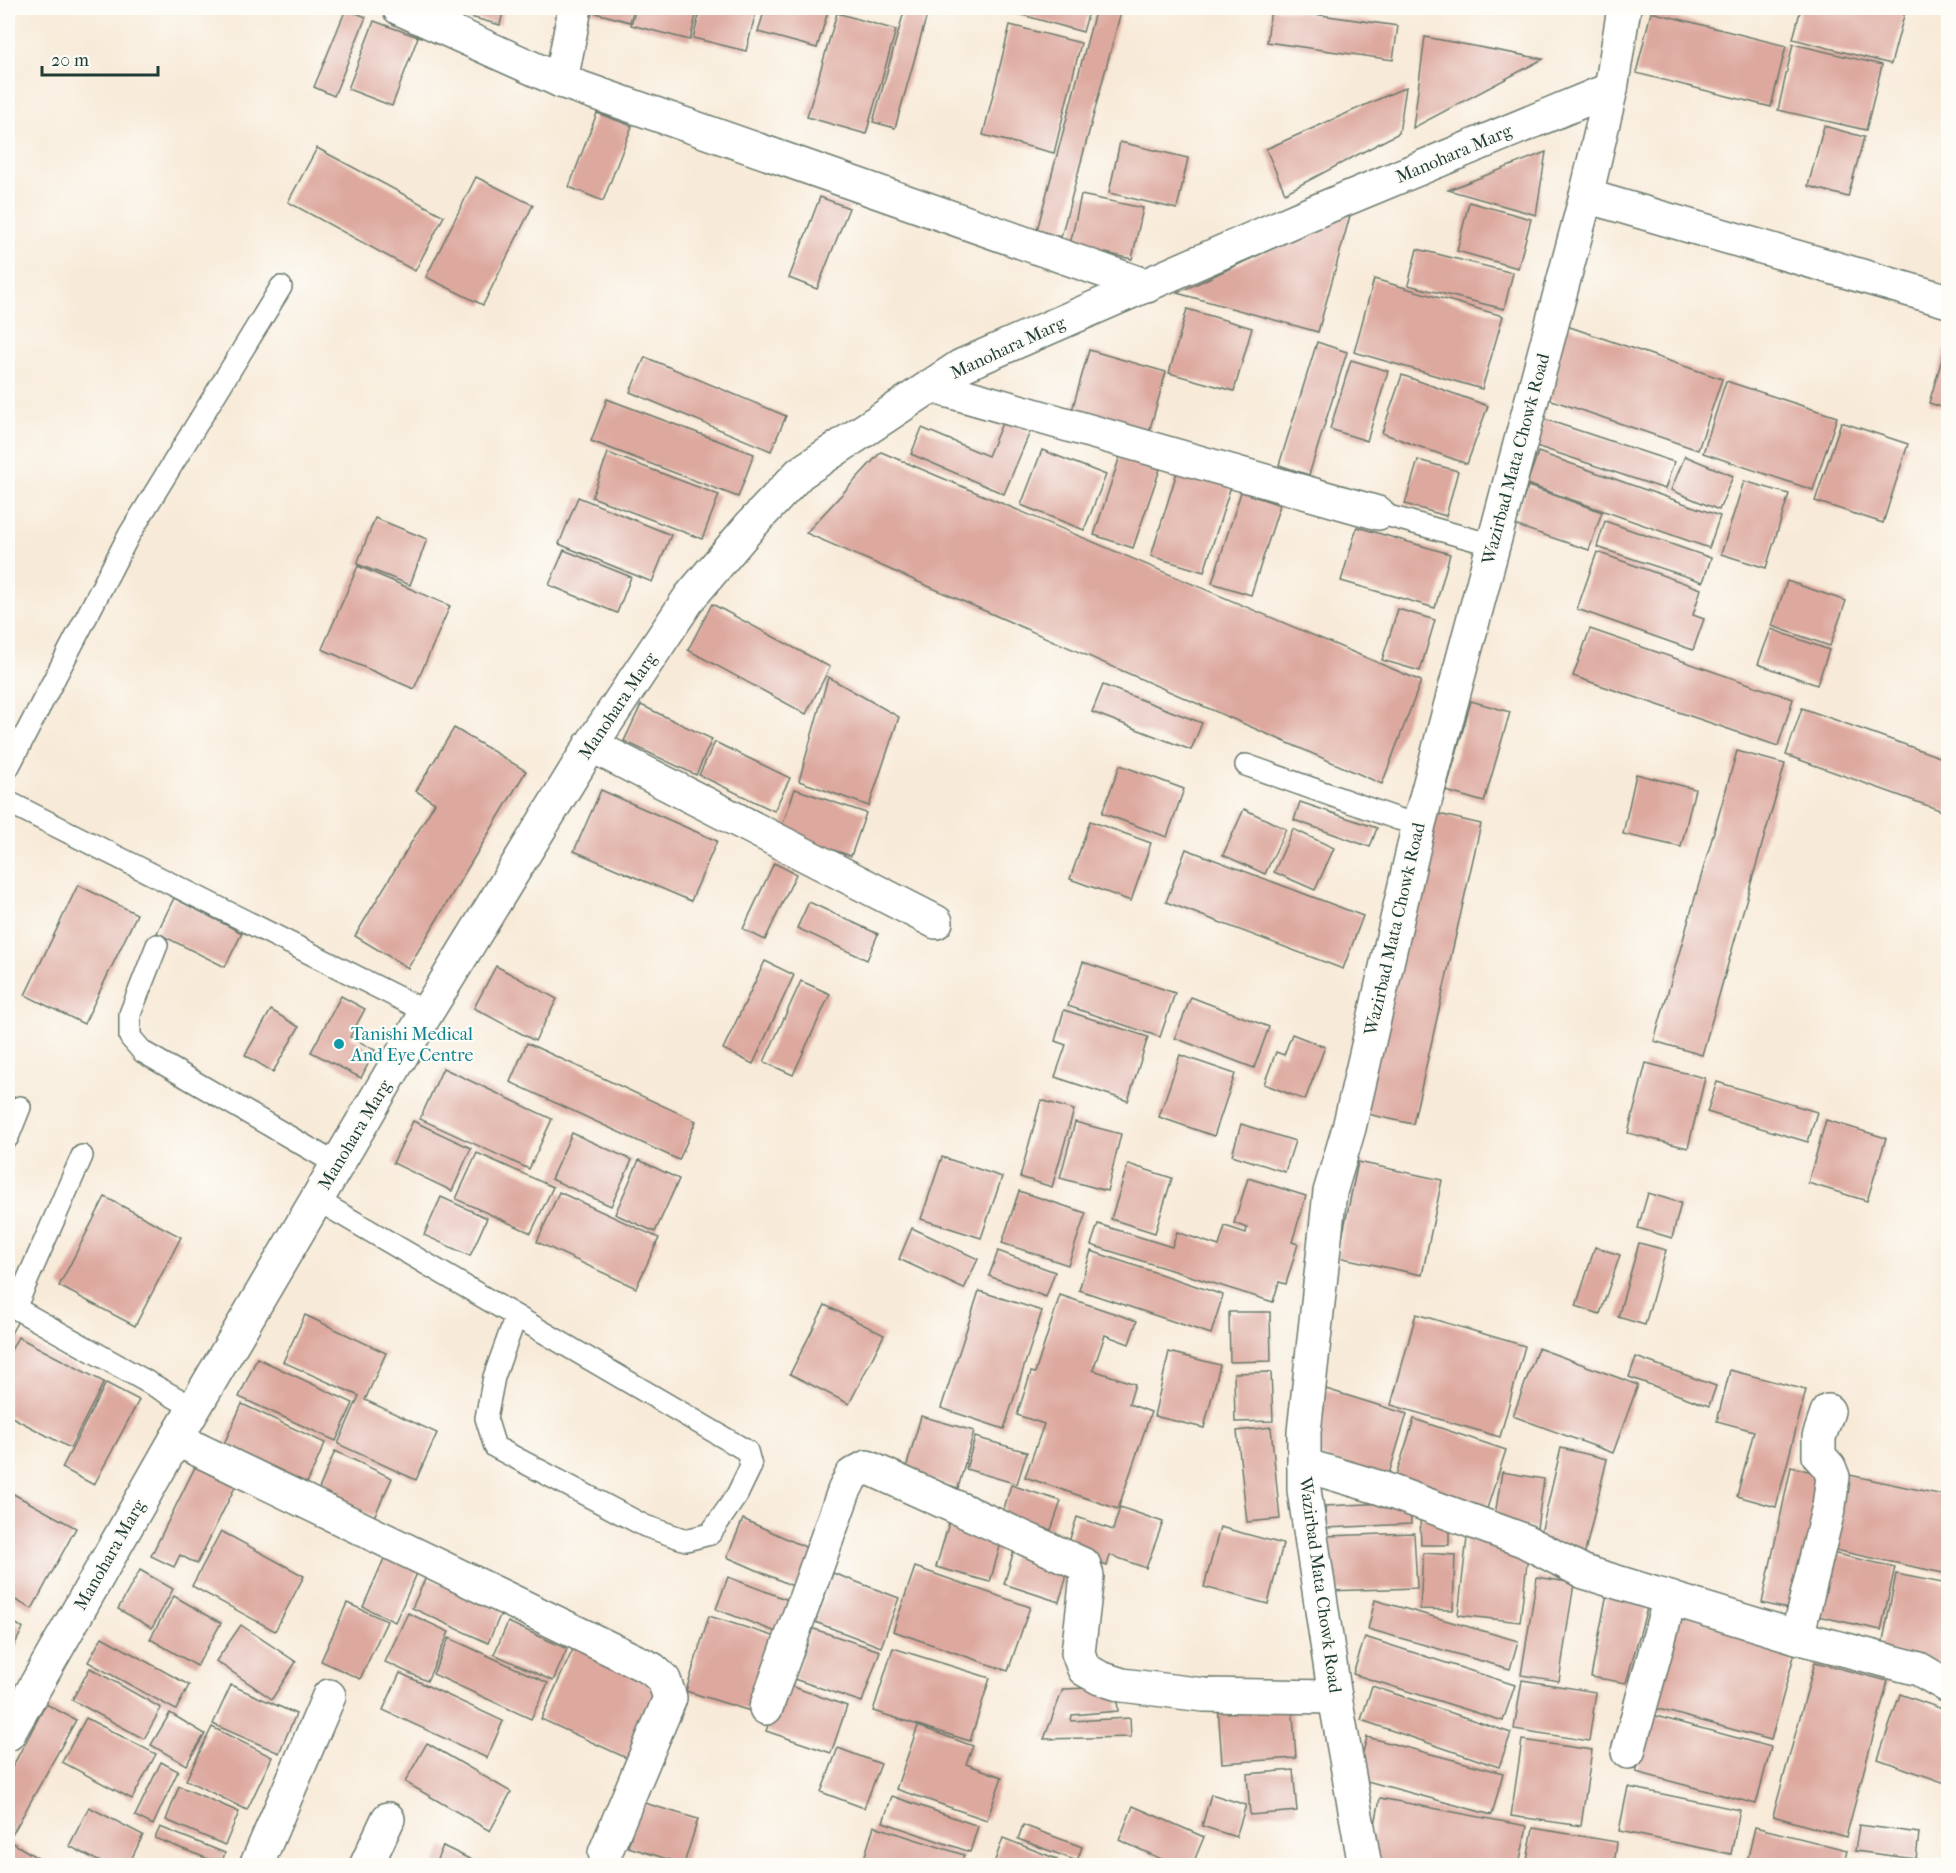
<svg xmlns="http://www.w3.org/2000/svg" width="1956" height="1873" font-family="'IM FELL French Canon',serif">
<rect width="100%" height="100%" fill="#fdfcf7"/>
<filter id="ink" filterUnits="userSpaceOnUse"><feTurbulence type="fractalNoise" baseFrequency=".0167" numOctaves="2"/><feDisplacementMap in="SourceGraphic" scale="12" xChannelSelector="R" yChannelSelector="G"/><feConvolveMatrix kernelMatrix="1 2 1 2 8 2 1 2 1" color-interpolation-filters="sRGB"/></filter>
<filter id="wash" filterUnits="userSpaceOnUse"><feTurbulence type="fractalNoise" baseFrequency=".008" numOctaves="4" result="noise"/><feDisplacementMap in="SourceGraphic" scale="24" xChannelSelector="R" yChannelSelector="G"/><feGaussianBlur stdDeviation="1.35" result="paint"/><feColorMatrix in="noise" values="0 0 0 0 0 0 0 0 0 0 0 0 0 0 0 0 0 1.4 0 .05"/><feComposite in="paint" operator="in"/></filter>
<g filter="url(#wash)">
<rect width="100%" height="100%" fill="#f8ead8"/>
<g id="blocks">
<!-- building -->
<g fill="#dda89e">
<polygon points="458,8 504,8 500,25 456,13"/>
<polygon points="577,8 634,8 630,22"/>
<polygon points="636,8 698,8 690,40 631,25"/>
<polygon points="701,8 757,8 746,51 693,38"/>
<polygon points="765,8 829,8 817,48 758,32"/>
<polygon points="905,8 929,8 895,128 873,122"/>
<polygon points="1010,8 1090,8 1083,32 1008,11"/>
<polygon points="1096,8 1122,8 1061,237 1037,230"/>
<polygon points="1271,8 1398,26 1393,60 1267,42"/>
<polygon points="1801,8 1906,8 1891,64 1793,39"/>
<polygon points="346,9 366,17 334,96 314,87"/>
<polygon points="1651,12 1786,46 1771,107 1636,73"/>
<polygon points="837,13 896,30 866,134 807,117"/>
<polygon points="374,21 418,37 392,106 348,89"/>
<polygon points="1010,25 1081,43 1054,153 983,135"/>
<polygon points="1425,37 1543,59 1413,128"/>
<polygon points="1793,44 1882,65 1866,130 1778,110"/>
<polygon points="1406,87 1399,133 1285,193 1266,149"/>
<polygon points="597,113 632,126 603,201 569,187"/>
<polygon points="1824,126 1864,137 1848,197 1808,186"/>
<polygon points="1120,142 1188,158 1177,209 1109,193"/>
<polygon points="317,148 444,216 415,271 288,202"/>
<polygon points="1546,152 1536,215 1448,190"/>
<polygon points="476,177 533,205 483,305 426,277"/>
<polygon points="1081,195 1143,208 1132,259 1070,245"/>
<polygon points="820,197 849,208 817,289 789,278"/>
<polygon points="1469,202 1531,219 1518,268 1457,251"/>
<polygon points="1351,212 1318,332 1177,293"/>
<polygon points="1417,249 1513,273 1504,309 1408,285"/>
<polygon points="1374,279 1503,316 1482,389 1354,352"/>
<polygon points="1187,309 1252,328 1234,391 1169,373"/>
<polygon points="1564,325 1722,379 1698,450 1540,396"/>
<polygon points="1317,342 1347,352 1309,475 1279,465"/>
<polygon points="1945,349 1948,350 1948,409 1929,403"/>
<polygon points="1089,350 1166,372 1148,436 1071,414"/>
<polygon points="645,357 786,416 771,451 630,392"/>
<polygon points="1351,360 1388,371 1367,441 1330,429"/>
<polygon points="1402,375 1488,406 1467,464 1382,433"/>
<polygon points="1726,381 1837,417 1813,490 1703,453"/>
<polygon points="607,399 754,454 738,497 591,441"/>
<polygon points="1544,419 1674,462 1665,489 1536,446"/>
<polygon points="1003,421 1030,432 1004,494 911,454 922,428 988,456"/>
<polygon points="1841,422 1908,444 1883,523 1815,501"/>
<polygon points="1042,450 1106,475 1084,530 1021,505"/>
<polygon points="881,452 1421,681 1382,784 806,533"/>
<polygon points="1538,452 1720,516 1709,548 1527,484"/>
<polygon points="608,453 719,495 702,539 592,497"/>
<polygon points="1120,456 1160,469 1133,548 1094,535"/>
<polygon points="1685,456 1733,476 1719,510 1671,490"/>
<polygon points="1418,460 1458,471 1446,516 1405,504"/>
<polygon points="1178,469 1231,486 1204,572 1151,556"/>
<polygon points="1744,481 1789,494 1766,568 1721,554"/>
<polygon points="1528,486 1602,512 1589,550 1514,525"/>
<polygon points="1241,492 1280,505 1251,595 1212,583"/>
<polygon points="578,497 671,535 652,582 559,544"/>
<polygon points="375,518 427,539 410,585 357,564"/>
<polygon points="1605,521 1711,558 1703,582 1597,547"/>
<polygon points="1357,527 1450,554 1435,608 1341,581"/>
<polygon points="564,550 631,577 617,613 549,585"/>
<polygon points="1597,552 1701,589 1693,615 1704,619 1693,650 1577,609"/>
<polygon points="358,566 450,606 414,689 322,649"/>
<polygon points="1787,581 1846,601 1830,646 1772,626"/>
<polygon points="712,604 830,667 806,714 688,650"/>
<polygon points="1398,609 1435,620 1420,671 1382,660"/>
<polygon points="1590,629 1793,699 1778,746 1573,676"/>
<polygon points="1771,629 1829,650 1817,685 1758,664"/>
<polygon points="828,677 899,717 869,806 799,781"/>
<polygon points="1103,685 1202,723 1191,750 1092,712"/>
<polygon points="1471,701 1510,712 1484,802 1446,791"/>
<polygon points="641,705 712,739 696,775 624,741"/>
<polygon points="1802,708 1948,760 1948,813 1786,755"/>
<polygon points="454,728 526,771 408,968 355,936 435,803 416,791"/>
<polygon points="715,742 790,778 774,811 699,775"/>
<polygon points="1737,751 1785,764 1702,1055 1654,1041"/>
<polygon points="1120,765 1184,789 1167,837 1102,813"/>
<polygon points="1636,774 1695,789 1681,847 1623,834"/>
<polygon points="795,789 866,813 851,856 780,832"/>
<polygon points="601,790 717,841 691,901 574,851"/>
<polygon points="1300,802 1377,828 1370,847 1294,820"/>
<polygon points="1244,809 1286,829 1265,874 1223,855"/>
<polygon points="1426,811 1481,824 1413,1124 1358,1112"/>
<polygon points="1090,821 1151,843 1131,901 1070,879"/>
<polygon points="1293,829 1334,848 1315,890 1274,872"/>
<polygon points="1186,849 1363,916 1343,969 1166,902"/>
<polygon points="774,863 796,874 765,940 743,929"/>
<polygon points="78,885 137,914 84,1024 25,995"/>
<polygon points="174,898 242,933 225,967 157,933"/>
<polygon points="809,902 878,934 867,960 797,928"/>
<polygon points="765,961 794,975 753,1064 723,1049"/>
<polygon points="1083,962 1175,993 1160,1037 1068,1006"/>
<polygon points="496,966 557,999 535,1041 474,1008"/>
<polygon points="801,981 830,994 793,1075 764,1062"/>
<polygon points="341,996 365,1009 350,1037 375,1050 361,1078 311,1052"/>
<polygon points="1191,997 1269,1027 1254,1068 1175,1038"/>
<polygon points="271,1010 299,1027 273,1072 245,1055"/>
<polygon points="1064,1010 1148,1037 1128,1101 1055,1077 1066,1045 1055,1041"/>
<polygon points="1292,1034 1325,1047 1305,1100 1264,1084 1276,1052 1284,1055"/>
<polygon points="527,1043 696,1121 679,1160 510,1082"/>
<polygon points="1180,1055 1235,1074 1214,1136 1159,1117"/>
<polygon points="1646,1063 1705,1078 1688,1148 1628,1133"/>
<polygon points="443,1068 552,1119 529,1169 420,1119"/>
<polygon points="1717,1082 1817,1112 1808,1142 1707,1112"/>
<polygon points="1041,1100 1074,1110 1052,1187 1020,1177"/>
<polygon points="1826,1120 1886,1138 1867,1201 1808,1183"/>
<polygon points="413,1121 471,1148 452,1191 393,1163"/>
<polygon points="1075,1122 1121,1134 1107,1191 1060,1178"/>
<polygon points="1241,1124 1295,1141 1285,1172 1232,1155"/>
<polygon points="572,1133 632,1160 611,1206 551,1179"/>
<polygon points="477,1153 553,1187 531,1233 456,1199"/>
<polygon points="942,1157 1002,1177 981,1238 921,1219"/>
<polygon points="639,1160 679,1179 655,1232 615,1214"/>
<polygon points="1358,1162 1442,1180 1422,1275 1338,1257"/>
<polygon points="1128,1164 1172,1178 1155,1233 1111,1219"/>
<polygon points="1248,1178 1306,1196 1292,1242 1298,1244 1286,1284 1279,1282 1273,1302 1091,1245 1098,1224 1172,1247 1177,1232 1219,1246 1225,1226 1246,1233 1247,1228 1234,1223"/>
<polygon points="1019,1191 1086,1213 1068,1265 1002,1243"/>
<polygon points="559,1192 659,1238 636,1288 537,1242"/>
<polygon points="1648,1193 1681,1203 1672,1238 1638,1228"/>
<polygon points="105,1197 181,1237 135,1326 59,1286"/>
<polygon points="441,1197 487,1218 470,1256 424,1235"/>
<polygon points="912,1228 978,1259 964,1289 899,1259"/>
<polygon points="1639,1243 1666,1250 1645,1325 1618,1317"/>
<polygon points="1595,1247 1620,1255 1600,1314 1576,1306"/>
<polygon points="998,1251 1055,1272 1046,1297 989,1276"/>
<polygon points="1091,1251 1223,1295 1211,1334 1079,1290"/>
<polygon points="979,1291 1042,1311 1004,1429 941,1408"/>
<polygon points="1060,1295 1137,1321 1129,1344 1105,1335 1093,1370 1135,1384 1129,1404 1151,1412 1118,1509 1025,1477 1044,1424 1017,1415 1031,1372 1035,1373"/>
<polygon points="825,1305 884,1335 849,1404 790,1374"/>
<polygon points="8,1312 19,1319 8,1339"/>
<polygon points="1229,1312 1270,1312 1271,1361 1230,1362"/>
<polygon points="1416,1314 1525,1346 1500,1437 1391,1405"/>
<polygon points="305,1315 386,1353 365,1400 437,1433 416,1480 338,1444 359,1396 283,1362"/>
<polygon points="18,1337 104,1382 70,1448 8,1415 8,1356"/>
<polygon points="1538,1348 1638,1385 1613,1453 1513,1416"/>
<polygon points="1169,1352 1220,1365 1204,1428 1154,1416"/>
<polygon points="1636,1357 1716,1386 1709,1406 1629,1377"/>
<polygon points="257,1358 353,1403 336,1441 239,1397"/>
<polygon points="1730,1370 1806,1390 1776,1507 1737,1496 1754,1431 1717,1421"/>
<polygon points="1271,1372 1273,1421 1235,1422 1234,1373"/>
<polygon points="106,1383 139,1400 94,1485 62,1468"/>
<polygon points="1326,1389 1407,1414 1388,1477 1308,1453"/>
<polygon points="242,1404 325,1443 307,1483 224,1444"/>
<polygon points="921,1416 974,1431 958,1488 905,1472"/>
<polygon points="1414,1419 1506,1450 1483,1521 1391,1491"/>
<polygon points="1271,1427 1280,1519 1247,1522 1237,1431"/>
<polygon points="975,1437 1027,1452 1017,1484 966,1469"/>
<polygon points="1561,1448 1607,1459 1584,1557 1538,1546"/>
<polygon points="335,1451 392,1478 374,1517 318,1491"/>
<polygon points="200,1457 240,1477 197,1564 180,1555 174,1567 151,1556"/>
<polygon points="1791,1467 1830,1476 1800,1612 1762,1603"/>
<polygon points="1502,1472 1544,1479 1537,1528 1494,1521"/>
<polygon points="1845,1474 1948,1496 1948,1574 1830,1549"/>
<polygon points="1011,1485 1061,1501 1051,1530 1002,1515"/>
<polygon points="8,1491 76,1528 32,1609 8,1596"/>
<polygon points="1410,1502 1411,1524 1326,1528 1325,1506"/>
<polygon points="1120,1507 1163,1522 1146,1568 1110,1555 1107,1566 1066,1551 1077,1517 1113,1530"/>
<polygon points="951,1516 1004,1532 990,1582 936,1567"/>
<polygon points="1420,1517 1449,1518 1449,1545 1421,1545"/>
<polygon points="743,1519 821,1554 804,1591 727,1557"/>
<polygon points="1220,1527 1283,1544 1268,1604 1204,1587"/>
<polygon points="221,1531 304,1576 275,1631 192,1586"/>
<polygon points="1414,1533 1417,1588 1328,1591 1326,1536"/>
<polygon points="1467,1538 1529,1546 1520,1622 1458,1615"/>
<polygon points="390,1545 423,1560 395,1622 363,1607"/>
<polygon points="1015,1547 1070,1565 1059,1602 1004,1584"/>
<polygon points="1827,1552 1895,1567 1881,1630 1813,1615"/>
<polygon points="1423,1553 1455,1555 1453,1610 1420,1609"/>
<polygon points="915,1567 1030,1607 1008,1671 893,1631"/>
<polygon points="140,1570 173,1589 152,1628 118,1609"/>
<polygon points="833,1573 899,1598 881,1647 815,1622"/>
<polygon points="1896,1574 1948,1584 1948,1664 1881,1651"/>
<polygon points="426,1577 502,1611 488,1643 412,1608"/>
<polygon points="728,1577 796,1603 784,1635 716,1609"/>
<polygon points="1537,1577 1574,1583 1559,1681 1521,1675"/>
<polygon points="1607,1593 1649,1601 1626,1683 1591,1677"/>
<polygon points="174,1596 221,1623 197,1666 150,1639"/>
<polygon points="1375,1600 1518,1641 1510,1669 1368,1629"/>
<polygon points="347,1603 387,1621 360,1679 321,1661"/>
<polygon points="1677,1612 1797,1645 1771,1740 1651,1707"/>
<polygon points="408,1613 449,1632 427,1681 385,1662"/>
<polygon points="709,1616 783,1639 760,1714 686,1691"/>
<polygon points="8,1619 23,1628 10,1654 8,1652"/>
<polygon points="508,1622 567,1649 553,1681 494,1654"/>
<polygon points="241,1625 296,1662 272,1699 216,1661"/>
<polygon points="811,1628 880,1651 862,1702 794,1679"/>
<polygon points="102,1637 189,1685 176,1710 88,1662"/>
<polygon points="1365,1637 1515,1685 1503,1721 1353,1674"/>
<polygon points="449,1638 548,1683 531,1719 433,1674"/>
<polygon points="575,1645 664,1687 631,1760 541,1719"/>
<polygon points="893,1648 990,1678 970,1741 873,1711"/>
<polygon points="1815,1662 1888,1681 1846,1837 1773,1816"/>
<polygon points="90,1668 161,1708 144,1739 72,1700"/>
<polygon points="400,1673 503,1721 487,1758 383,1710"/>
<polygon points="1522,1680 1596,1692 1589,1741 1514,1729"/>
<polygon points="782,1683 847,1706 831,1753 766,1731"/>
<polygon points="231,1685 296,1714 279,1753 213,1724"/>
<polygon points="1372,1686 1511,1733 1499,1767 1361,1720"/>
<polygon points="1116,1687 1118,1711 1072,1715 1071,1721 1130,1718 1131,1737 1044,1739 1063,1689"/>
<polygon points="1900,1694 1948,1711 1948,1784 1878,1759"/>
<polygon points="1292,1701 1296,1758 1222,1763 1218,1706"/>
<polygon points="46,1704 76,1720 12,1835 8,1833 8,1775"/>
<polygon points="170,1713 205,1734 186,1765 151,1745"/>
<polygon points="1652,1715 1771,1747 1756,1804 1636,1772"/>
<polygon points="86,1718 156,1754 132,1799 62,1762"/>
<polygon points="918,1726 973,1746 966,1764 1002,1777 987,1820 896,1789"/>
<polygon points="212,1727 272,1757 247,1810 186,1780"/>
<polygon points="1367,1737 1503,1773 1492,1815 1356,1778"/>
<polygon points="1522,1740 1592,1750 1581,1826 1511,1816"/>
<polygon points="427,1743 511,1792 490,1831 405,1782"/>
<polygon points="838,1748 881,1764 864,1808 821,1792"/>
<polygon points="161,1762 178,1771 153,1825 135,1816"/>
<polygon points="1293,1770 1297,1811 1250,1815 1247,1774"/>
<polygon points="179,1786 239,1812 225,1845 166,1820"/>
<polygon points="1628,1787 1740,1810 1731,1854 1619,1831"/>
<polygon points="1211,1794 1246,1805 1236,1837 1202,1826"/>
<polygon points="892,1796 978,1826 970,1852 883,1822"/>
<polygon points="1380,1798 1527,1826 1519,1866 1381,1866 1368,1863"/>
<polygon points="641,1802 698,1819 684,1864 628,1847"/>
<polygon points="1133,1806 1204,1837 1192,1866 1177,1866 1119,1840"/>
<polygon points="89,1807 143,1835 128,1866 108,1866 69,1846"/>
<polygon points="1023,1825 1082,1847 1077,1861 1018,1839"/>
<polygon points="1859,1825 1919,1833 1916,1859 1855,1851"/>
<polygon points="874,1826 964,1855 960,1866 873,1866 863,1862"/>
<polygon points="160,1827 225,1853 221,1864 155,1838"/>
<polygon points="1755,1827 1847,1850 1843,1866 1746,1866"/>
<polygon points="1533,1828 1617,1842 1614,1866 1526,1866"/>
<polygon points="1003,1838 1057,1859 1054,1866 993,1866"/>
<polygon points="8,1840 51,1866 8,1866"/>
<polygon points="443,1846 484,1866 434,1866"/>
</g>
</g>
</g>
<g filter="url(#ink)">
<use href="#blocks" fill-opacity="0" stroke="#6b7a6d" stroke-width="1.5"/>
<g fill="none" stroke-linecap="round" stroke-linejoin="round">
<!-- service casing -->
<g stroke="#6b7a6d" stroke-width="24">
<g id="service">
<polyline points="1378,513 1493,545"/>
<polyline points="1246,765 1398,819 1419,824"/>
<polyline points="8,768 129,535 281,287"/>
<polyline points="8,802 427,1012"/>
<polyline points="157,945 130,1014 130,1037 143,1052 338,1165"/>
<polyline points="8,1137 20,1107"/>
<polyline points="317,1200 747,1451 751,1466 737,1495 710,1534 686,1540 645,1526 495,1447 486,1418 494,1377 516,1316"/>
<polyline points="8,1304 194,1408"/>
<polyline points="15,1308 82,1156"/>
</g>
</g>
<!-- minor casing -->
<g stroke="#6b7a6d" stroke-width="36">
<g id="minor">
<polyline points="399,8 561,81 1147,286"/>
<polyline points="561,81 575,8"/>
<polyline points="1586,196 1948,301"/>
<polyline points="931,386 1378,513"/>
<polyline points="591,745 936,922"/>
<polyline points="176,1439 652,1669 664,1680 670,1698 605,1853"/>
<polyline points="1304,1465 1381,1488 1523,1540 1584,1572 1797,1637 1919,1669 1948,1686"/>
<polyline points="1797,1637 1829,1506 1833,1477 1829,1467 1819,1456 1819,1437 1828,1411"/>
<polyline points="766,1708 844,1491 852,1475 867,1467 1084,1565 1087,1576 1078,1653 1084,1669 1100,1678 1122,1685 1204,1695 1335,1697"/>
<polyline points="8,1734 176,1439 427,1012 591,745 690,597 751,525 800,473 961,366 1302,217 1611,89"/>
<polyline points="1628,1752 1670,1598"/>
<polyline points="256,1866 329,1696"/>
<polyline points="366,1866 388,1819"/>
<polyline points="1365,1866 1335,1697 1304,1490 1304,1432 1330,1192 1349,1128 1419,824 1586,196 1611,89 1624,8"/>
</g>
</g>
<!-- service -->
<use href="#service" stroke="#fff" stroke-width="21"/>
<!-- minor -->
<use href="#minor" stroke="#fff" stroke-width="33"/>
</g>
</g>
<!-- markers -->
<circle fill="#0f9aa8" stroke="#fdfcf7" stroke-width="2" cx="339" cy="1044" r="6"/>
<g text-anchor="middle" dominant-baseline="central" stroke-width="4.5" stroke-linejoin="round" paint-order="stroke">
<!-- street labels -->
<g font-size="18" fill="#1f3d34" stroke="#fdfcf7">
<text transform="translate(1454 154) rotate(-23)">Manohara Marg</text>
<text transform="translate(1008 348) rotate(-25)">Manohara Marg</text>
<text transform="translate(1516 459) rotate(-75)">Wazirbad Mata Chowk Road</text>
<text transform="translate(618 706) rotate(-56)">Manohara Marg</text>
<text transform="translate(1395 929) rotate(-77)">Wazirbad Mata Chowk Road</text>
<text transform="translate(355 1135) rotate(-59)">Manohara Marg</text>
<text transform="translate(110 1555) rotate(-60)">Manohara Marg</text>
<text transform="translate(1320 1585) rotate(82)">Wazirbad Mata Chowk Road</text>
</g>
<!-- culture labels -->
<g font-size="18" fill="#0d838f" stroke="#fdfcf7" text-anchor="start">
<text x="351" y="1034">Tanishi Medical<tspan x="351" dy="21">And Eye Centre</tspan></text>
</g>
</g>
<!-- margin -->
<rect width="1956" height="1873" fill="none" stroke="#fdfcf7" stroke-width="30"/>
<!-- scale -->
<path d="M42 66v9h116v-9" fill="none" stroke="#1f3d34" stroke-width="3"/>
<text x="51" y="66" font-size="18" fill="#1f3d34" stroke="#fdfcf7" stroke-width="4.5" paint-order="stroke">20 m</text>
</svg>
